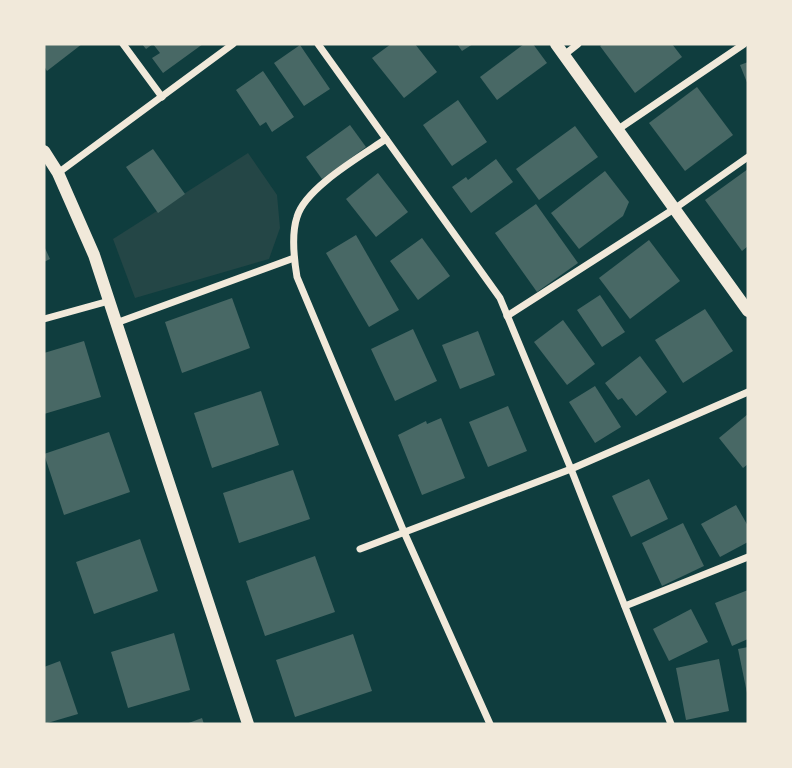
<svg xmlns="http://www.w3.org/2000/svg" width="792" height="768" font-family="'Golos Text',sans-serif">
<rect width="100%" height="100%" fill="#0f3d3e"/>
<!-- green -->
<polygon fill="#244646" points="248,153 277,195 280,228 269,259 135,298 113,239"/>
<!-- building -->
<g fill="#486865">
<polygon points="44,44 82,44 47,71 44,66"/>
<polygon points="142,44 203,44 163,73 152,58 160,53 153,44 146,49"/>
<polygon points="391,44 415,44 437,72 404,98 372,58"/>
<polygon points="457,44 473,44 462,51"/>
<polygon points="524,44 533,44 547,63 497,100 480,77"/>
<polygon points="603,44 672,44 682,57 635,93 600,46"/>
<polygon points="300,45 330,89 304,106 274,63"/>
<polygon points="748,62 748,85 740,65"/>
<polygon points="263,71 294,117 272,132 266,122 260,126 236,90"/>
<polygon points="697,87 733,135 685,171 649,123"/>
<polygon points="458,100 487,142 452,166 423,125"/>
<polygon points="350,125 366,147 322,179 306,157"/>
<polygon points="575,126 598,157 539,200 516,169"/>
<polygon points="153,149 185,194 158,213 126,167"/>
<polygon points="496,159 513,182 471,213 452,187 466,177 468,180"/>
<polygon points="748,169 748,246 742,251 705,200"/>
<polygon points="605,171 629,202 623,216 579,249 551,213"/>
<polygon points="378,173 408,212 376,237 346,199"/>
<polygon points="536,204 578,263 537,292 495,233"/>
<polygon points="356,235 399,310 369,327 326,253"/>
<polygon points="422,238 450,276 418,300 390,261"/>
<polygon points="649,240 680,281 630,319 599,278"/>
<polygon points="44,246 50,259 44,262"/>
<polygon points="600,295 625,332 602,347 577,310"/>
<polygon points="232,298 250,348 182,373 165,322"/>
<polygon points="705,309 733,351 683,383 655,340"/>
<polygon points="563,320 595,364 567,385 534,342"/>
<polygon points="413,329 437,381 395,401 371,349"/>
<polygon points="478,331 495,375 460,389 442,345"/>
<polygon points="84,341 101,397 44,414 44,353"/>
<polygon points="640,356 667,392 636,416 622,398 618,400 605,383"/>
<polygon points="595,386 621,427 595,443 569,402"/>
<polygon points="261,391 279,445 212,468 194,413"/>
<polygon points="508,406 527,451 488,467 469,422"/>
<polygon points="748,414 748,464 743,468 719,438"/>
<polygon points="441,418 465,478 422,495 398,435 426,421 427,424"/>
<polygon points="109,432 130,492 64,515 44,454"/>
<polygon points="293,470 310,519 239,543 223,493"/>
<polygon points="649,479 668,519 631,537 612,496"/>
<polygon points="736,505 748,526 748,542 720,557 701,524"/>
<polygon points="683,523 704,566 662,586 642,543"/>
<polygon points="140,539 158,591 94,614 76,562"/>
<polygon points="315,556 335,612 265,636 246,581"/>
<polygon points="748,590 748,639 732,646 715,603"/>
<polygon points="691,609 708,642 669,661 653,629"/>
<polygon points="174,633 190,690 128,708 111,652"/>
<polygon points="353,634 372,691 295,717 276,660"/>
<polygon points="748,647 748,693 747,693 738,649"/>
<polygon points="719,659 729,711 686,720 676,668"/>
<polygon points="60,661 78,714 44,724 44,667"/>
<polygon points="202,718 204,724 186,724"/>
</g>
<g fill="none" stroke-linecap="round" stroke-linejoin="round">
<!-- minor -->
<g stroke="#f1e9da" stroke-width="7">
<polyline points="123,44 162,97"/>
<polyline points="318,44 500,298 571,469 671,724"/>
<polyline points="564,55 578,44"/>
<polyline points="617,130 744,44"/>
<path d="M386,139C361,156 305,188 297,217C291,235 294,259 297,277L404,532L490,724"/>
<polyline points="58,173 233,44"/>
<polyline points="507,316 674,209 748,157"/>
<polyline points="44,319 109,301"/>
<polyline points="116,323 294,258"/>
<polyline points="360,549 571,469 748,392"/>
<polyline points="625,606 748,557"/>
</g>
<!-- tertiary -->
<g stroke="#f1e9da" stroke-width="12">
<polyline points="556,44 748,311"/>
<polyline points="44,151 58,173 94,255 248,724"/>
</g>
</g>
<!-- border -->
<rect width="792" height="768" fill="none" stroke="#f1e9da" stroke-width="91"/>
</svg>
